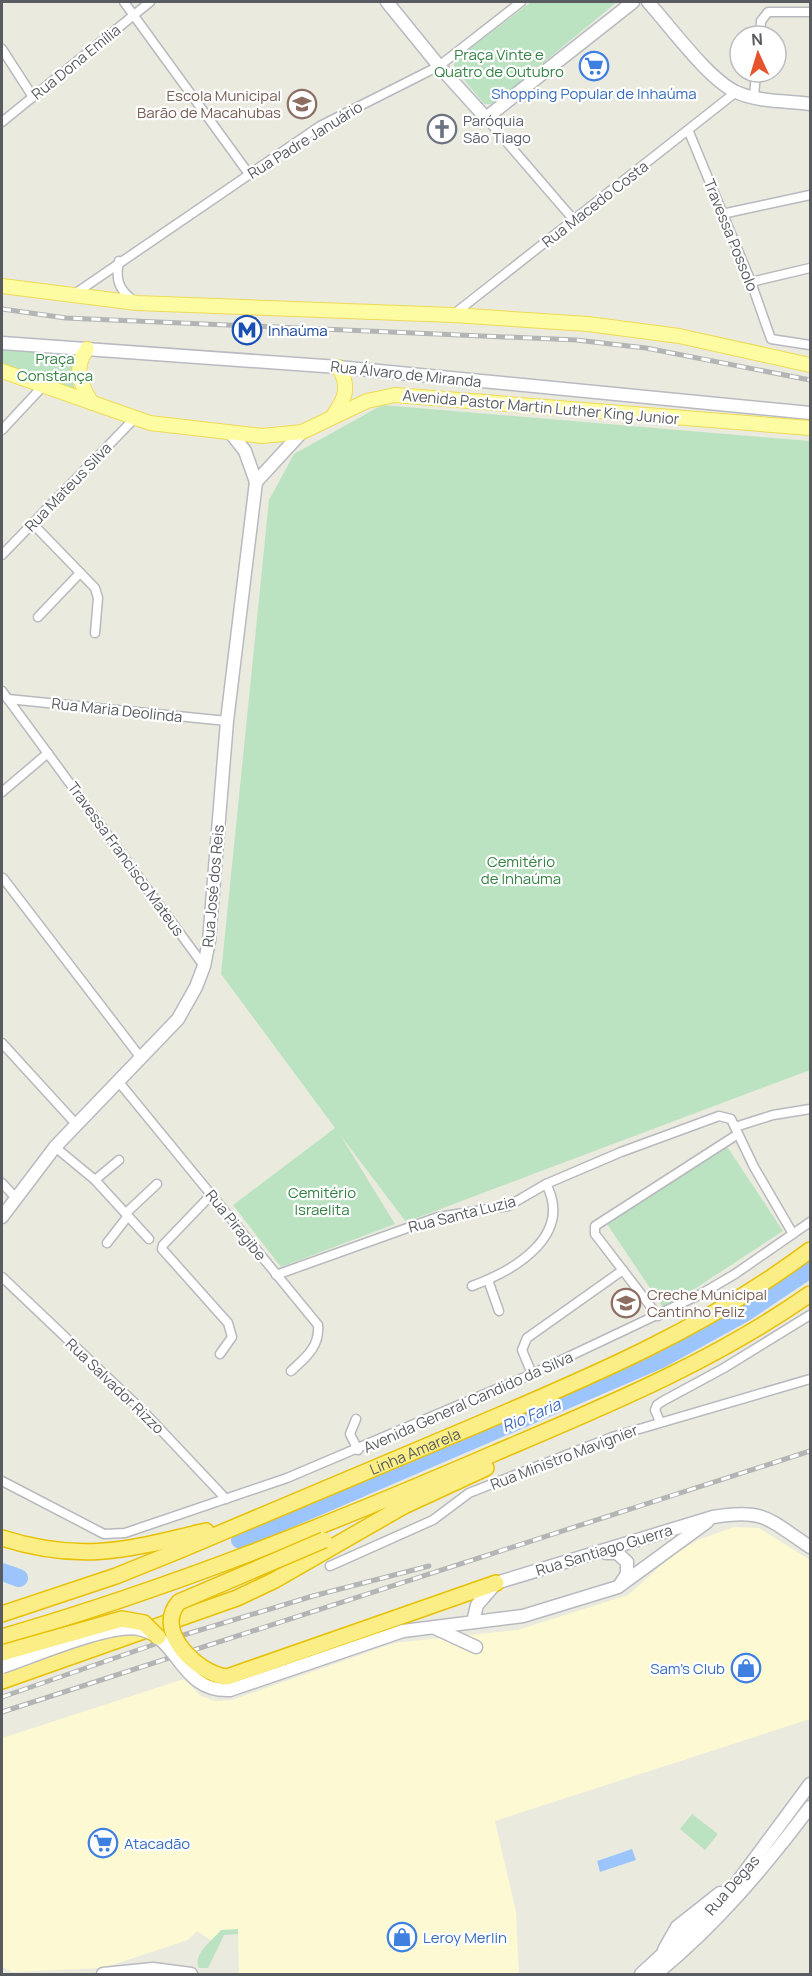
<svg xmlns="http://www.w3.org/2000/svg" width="812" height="1976" font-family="Manrope,sans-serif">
<rect width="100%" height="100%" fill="#ebeadf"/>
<!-- commercial -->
<polygon fill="#fdf9d3" points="734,1527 759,1528 810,1560 810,1719 495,1821 516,1912 519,1974 239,1974 238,1930 221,1930 212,1941 197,1931 188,1940 103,1968 13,1972 2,1967 2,1738 184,1679 201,1696 215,1701 232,1700 394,1643 518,1630 628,1595 673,1555 698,1540"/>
<!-- green -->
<g fill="#bbe3c1">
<polygon points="531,2 617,2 493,104 484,104 456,70 454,65 456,59"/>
<polygon points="2,348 76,353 71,374 75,391 2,363"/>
<polygon points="382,405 810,441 810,1070 406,1222 341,1136 395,1224 281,1267 233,1205 335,1128 221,974 269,500 294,454"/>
<polygon points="726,1145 783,1231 664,1309 607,1224"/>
<polygon points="692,1814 718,1834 705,1850 680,1829"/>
<path d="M238,1929V1934L224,1935L208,1968H199C192,1954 213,1940 221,1930Z"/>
</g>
<!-- water -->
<polygon fill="#9dc5fd" points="632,1849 636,1860 600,1872 597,1861"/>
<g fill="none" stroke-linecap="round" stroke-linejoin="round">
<!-- river -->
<g stroke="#9dc5fd" stroke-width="18">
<polyline points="240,1540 659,1360 746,1312 810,1269"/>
<polyline points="2,1572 19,1578"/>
</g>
<!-- street casing -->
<g stroke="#b7b9be" stroke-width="11">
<g id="street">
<polyline points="124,2 249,174"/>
<polyline points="760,36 761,21 768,12 810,12"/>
<polyline points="2,49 33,97"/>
<polyline points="754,97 756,72"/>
<polyline points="486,118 573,219"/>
<polyline points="2,122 150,2"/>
<polyline points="689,132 751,282 771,339 810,345"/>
<polyline points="722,214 810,195"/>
<path d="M119,261C115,280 119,290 134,301"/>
<polyline points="751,282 810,268"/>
<polyline points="73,295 320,126 439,66 521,2"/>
<polyline points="454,314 736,92"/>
<polyline points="2,430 44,385"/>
<polyline points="33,524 95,588 98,598 95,633"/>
<polyline points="2,555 134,419"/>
<polyline points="38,617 80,573"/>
<polyline points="2,691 204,966"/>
<polyline points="8,699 227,721"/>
<polyline points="2,792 48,753"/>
<polyline points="3,878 141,1058"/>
<polyline points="2,1043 76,1124"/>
<path d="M118,1081L318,1325C320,1347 305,1358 291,1371"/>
<polyline points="735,1127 773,1115 810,1109"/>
<polyline points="55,1147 95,1180 149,1239"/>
<polyline points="95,1180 119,1160"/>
<polyline points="2,1183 15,1197"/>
<polyline points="211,1195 163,1245 162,1249 228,1323 232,1337 220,1354"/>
<polyline points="126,1213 157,1184"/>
<polyline points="107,1243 128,1216"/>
<polyline points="276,1275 438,1217 508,1206 546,1184 621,1152 719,1116 731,1119 754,1167 793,1234"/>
<polyline points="2,1277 143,1411 226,1499"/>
<polyline points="488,1280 499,1311"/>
<path d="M472,1286C513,1271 574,1236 546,1184"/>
<polyline points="658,1316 595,1234 595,1226 738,1134"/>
<polyline points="532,1374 522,1350 527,1338 623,1270"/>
<polyline points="356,1419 350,1434 358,1450"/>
<polyline points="660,1422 655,1410 657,1405 663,1401 724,1368 810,1315"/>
<polyline points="2,1481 104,1534 125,1533 287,1478 532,1374 701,1294 735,1274 810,1222"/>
<polyline points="330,1566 433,1520 469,1493 612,1437 810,1379"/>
</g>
</g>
<!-- secondary casing -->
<g stroke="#b8bac1" stroke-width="15">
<g id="secondary">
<polyline points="387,2 439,66 486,118 633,2"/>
<path d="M648,2C670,26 708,79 736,92C758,102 787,101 810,104"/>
<polyline points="2,343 338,367 810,413"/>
<polyline points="256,482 302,432"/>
<polyline points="2,1217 55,1147 178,1019 196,987 204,966 209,941 227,721 256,482 245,451 230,432"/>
<polyline points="606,1553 617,1553 627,1562 627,1574 619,1586"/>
<path d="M473,1622L477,1605L496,1583L713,1517C765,1508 769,1520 810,1547"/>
<polyline points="435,1628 476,1647"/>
<polyline points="403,1631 523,1616 618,1587 707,1522"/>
<polyline points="664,1950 677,1927 720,1893"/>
<polyline points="103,1974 153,1969 191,1974"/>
<polyline points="641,1974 730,1892 810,1784"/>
<path d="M656,1974C716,1925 764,1868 810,1807"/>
</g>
</g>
<!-- primary casing -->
<g stroke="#eeda55" stroke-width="16">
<g id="primary">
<polyline points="2,286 137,303 453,315 588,324 679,336 810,365"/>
<path d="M87,349C73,368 80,384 92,403"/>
<polyline points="2,371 150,423 262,436 302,432 367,401 395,395 810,428"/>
<path d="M333,416C345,399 351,386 338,367"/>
</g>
</g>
<!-- highway casing -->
<g stroke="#e7c004" stroke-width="18">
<g id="highway">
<polyline points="393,1511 486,1468"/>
<path d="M2,1538C80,1563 128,1550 206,1531"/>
<path id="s1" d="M2,1614L116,1576L178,1551C276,1509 374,1468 472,1427C590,1377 708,1327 810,1250"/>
<polyline points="396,1618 496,1583"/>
<path d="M2,1637C171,1588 333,1523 495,1453C605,1406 711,1363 810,1294"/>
<polyline points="2,1681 237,1598 275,1580 402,1507"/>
</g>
</g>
<!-- street -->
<use href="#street" stroke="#fff" stroke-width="8"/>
<!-- secondary -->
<use href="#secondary" stroke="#fff" stroke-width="12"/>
<!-- primary -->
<use href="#primary" stroke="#fefca2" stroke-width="14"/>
<!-- highway -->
<use href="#highway" stroke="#fbee87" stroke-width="15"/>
<!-- rail casing -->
<g stroke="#b3b4b4" stroke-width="5">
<g id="rail">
<polyline points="2,309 66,318 576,340 646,348 810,380"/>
<polyline points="2,1697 167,1640 313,1596 429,1566"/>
<polyline points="2,1712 810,1451"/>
</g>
</g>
<!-- rail -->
<use href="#rail" stroke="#fff" stroke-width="3" stroke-dasharray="9" stroke-linecap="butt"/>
<!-- secondary-bridge casing -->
<g stroke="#b8bac1" stroke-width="15" stroke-linecap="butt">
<path id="secondary-bridge" d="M2,1667C32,1657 110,1623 139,1629C180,1637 179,1692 230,1690L403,1631"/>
</g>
<!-- highway-bridge casing -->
<g stroke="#e7c004" stroke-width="18" stroke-linecap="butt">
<g id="highway-bridge">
<path d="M324,1540L179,1602C153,1631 198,1674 227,1677L396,1618"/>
<polyline points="2,1653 122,1619 144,1623 158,1637"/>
</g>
</g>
<!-- secondary-bridge -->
<use href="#secondary-bridge" stroke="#fff" stroke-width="12"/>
<!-- highway-bridge -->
<use href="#highway-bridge" stroke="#fbee87" stroke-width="15"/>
</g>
<!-- icons -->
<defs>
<g id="supermarket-ring" transform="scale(1.5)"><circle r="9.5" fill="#fff" stroke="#3f7fe0" stroke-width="1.5"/><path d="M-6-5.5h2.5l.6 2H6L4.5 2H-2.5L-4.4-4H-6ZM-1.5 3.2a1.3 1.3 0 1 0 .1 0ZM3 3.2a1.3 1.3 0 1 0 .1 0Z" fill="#3f7fe0"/></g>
<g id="school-ring" transform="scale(1.5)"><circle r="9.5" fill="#fff" stroke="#8d6e63" stroke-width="1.5"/><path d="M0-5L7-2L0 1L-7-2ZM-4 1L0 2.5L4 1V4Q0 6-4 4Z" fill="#8d6e63"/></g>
<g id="church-ring" transform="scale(1.5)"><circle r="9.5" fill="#fff" stroke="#6b7280" stroke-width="1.5"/><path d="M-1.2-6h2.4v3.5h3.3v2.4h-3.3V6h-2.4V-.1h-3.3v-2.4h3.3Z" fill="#6b7280"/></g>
<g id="metro-ring" transform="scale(1.5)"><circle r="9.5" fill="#fff" stroke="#1a4fb4" stroke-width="1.5"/><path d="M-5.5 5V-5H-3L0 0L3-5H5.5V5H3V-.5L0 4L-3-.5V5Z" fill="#1a4fb4"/></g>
<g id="shop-ring" transform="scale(1.5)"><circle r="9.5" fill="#fff" stroke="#3f7fe0" stroke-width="1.5"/><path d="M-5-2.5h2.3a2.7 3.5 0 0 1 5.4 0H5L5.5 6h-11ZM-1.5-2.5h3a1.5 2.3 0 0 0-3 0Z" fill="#3f7fe0"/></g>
</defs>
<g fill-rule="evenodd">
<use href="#supermarket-ring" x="594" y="66"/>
<use href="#school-ring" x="302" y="104"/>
<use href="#church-ring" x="442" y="129"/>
<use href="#metro-ring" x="247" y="330"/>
<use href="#school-ring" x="626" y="1303"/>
<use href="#shop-ring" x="746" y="1668"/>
<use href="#supermarket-ring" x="103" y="1843"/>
<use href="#shop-ring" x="402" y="1937"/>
</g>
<g text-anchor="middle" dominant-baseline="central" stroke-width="4.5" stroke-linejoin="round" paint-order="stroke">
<!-- park labels -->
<g font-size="15" fill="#358244" stroke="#fff">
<text x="499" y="54">Praça Vinte e<tspan x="499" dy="17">Quatro de Outubro</tspan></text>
<text x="55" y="358">Praça<tspan x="55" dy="17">Constança</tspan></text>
<text x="521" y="861">Cemitério<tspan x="521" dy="17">de Inhaúma</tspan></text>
<text x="322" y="1192">Cemitério<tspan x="322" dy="17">Israelita</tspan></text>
</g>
<!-- street labels -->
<g font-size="15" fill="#585b60" stroke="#fff">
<text transform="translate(76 62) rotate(-39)">Rua Dona Emília</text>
<text transform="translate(305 140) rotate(-32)">Rua Padre Januário</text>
<text transform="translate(595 204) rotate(-38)">Rua Macedo Costa</text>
<text transform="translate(731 235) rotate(68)">Travessa Possolo</text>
<text transform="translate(406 374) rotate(6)">Rua Álvaro de Miranda</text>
<text transform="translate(541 407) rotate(5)">Avenida Pastor Martin Luther King Junior</text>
<text transform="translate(68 487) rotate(-46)">Rua Mateus Silva</text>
<text transform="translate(117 710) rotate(6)">Rua Maria Deolinda</text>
<text transform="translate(126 859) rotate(54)">Travessa Francisco Mateus</text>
<text transform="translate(213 886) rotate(-85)">Rua José dos Reis</text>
<text transform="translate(462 1214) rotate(-14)">Rua Santa Luzia</text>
<text transform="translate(236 1225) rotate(51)">Rua Piragibe</text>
<text transform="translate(115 1386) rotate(44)">Rua Salvador Rizzo</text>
<text transform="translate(468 1402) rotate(-24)">Avenida General Candido da Silva</text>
<text stroke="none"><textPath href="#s1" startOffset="444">Linha Amarela</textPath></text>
<text transform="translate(564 1457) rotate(-21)">Rua Ministro Mavignier</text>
<text transform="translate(604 1550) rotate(-17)">Rua Santiago Guerra</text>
<text transform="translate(732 1885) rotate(-49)">Rua Degas</text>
</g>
<!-- shop labels -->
<g font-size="15" fill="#366cbe" stroke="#fff" text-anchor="start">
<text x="594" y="93" text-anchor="middle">Shopping Popular de Inhaúma</text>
<text x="725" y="1668" text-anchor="end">Sam's Club</text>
<text x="124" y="1843">Atacadão</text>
<text x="423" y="1937">Leroy Merlin</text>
</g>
<!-- education labels -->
<g font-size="15" fill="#785e54" stroke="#fff" text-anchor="end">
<text x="281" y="95">Escola Municipal<tspan x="281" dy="17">Barão de Macahubas</tspan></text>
<text x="647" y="1294" text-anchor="start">Creche Municipal<tspan x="647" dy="17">Cantinho Feliz</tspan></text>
</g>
<!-- worship labels -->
<g font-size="15" fill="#5b616d" stroke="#fff" text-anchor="start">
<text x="463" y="120">Paróquia<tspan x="463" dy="17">São Tiago</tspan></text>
</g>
<!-- transit labels -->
<g font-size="15" fill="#164399" stroke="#fff" text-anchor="start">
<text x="268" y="330">Inhaúma</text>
</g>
<!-- water labels -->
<g font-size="16" font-style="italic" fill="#416cbf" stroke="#fff">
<text transform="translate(531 1415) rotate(-23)">Rio Faria</text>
</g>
</g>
<!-- border -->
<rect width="812" height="1976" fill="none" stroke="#585b60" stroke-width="6"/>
<!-- north arrow -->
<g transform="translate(758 54) rotate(356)"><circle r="28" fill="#ffffff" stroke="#bcbdbf" stroke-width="1.5"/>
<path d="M0-4.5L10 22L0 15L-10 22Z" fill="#e6542b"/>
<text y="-9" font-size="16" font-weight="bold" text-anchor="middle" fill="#585b60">N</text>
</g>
</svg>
